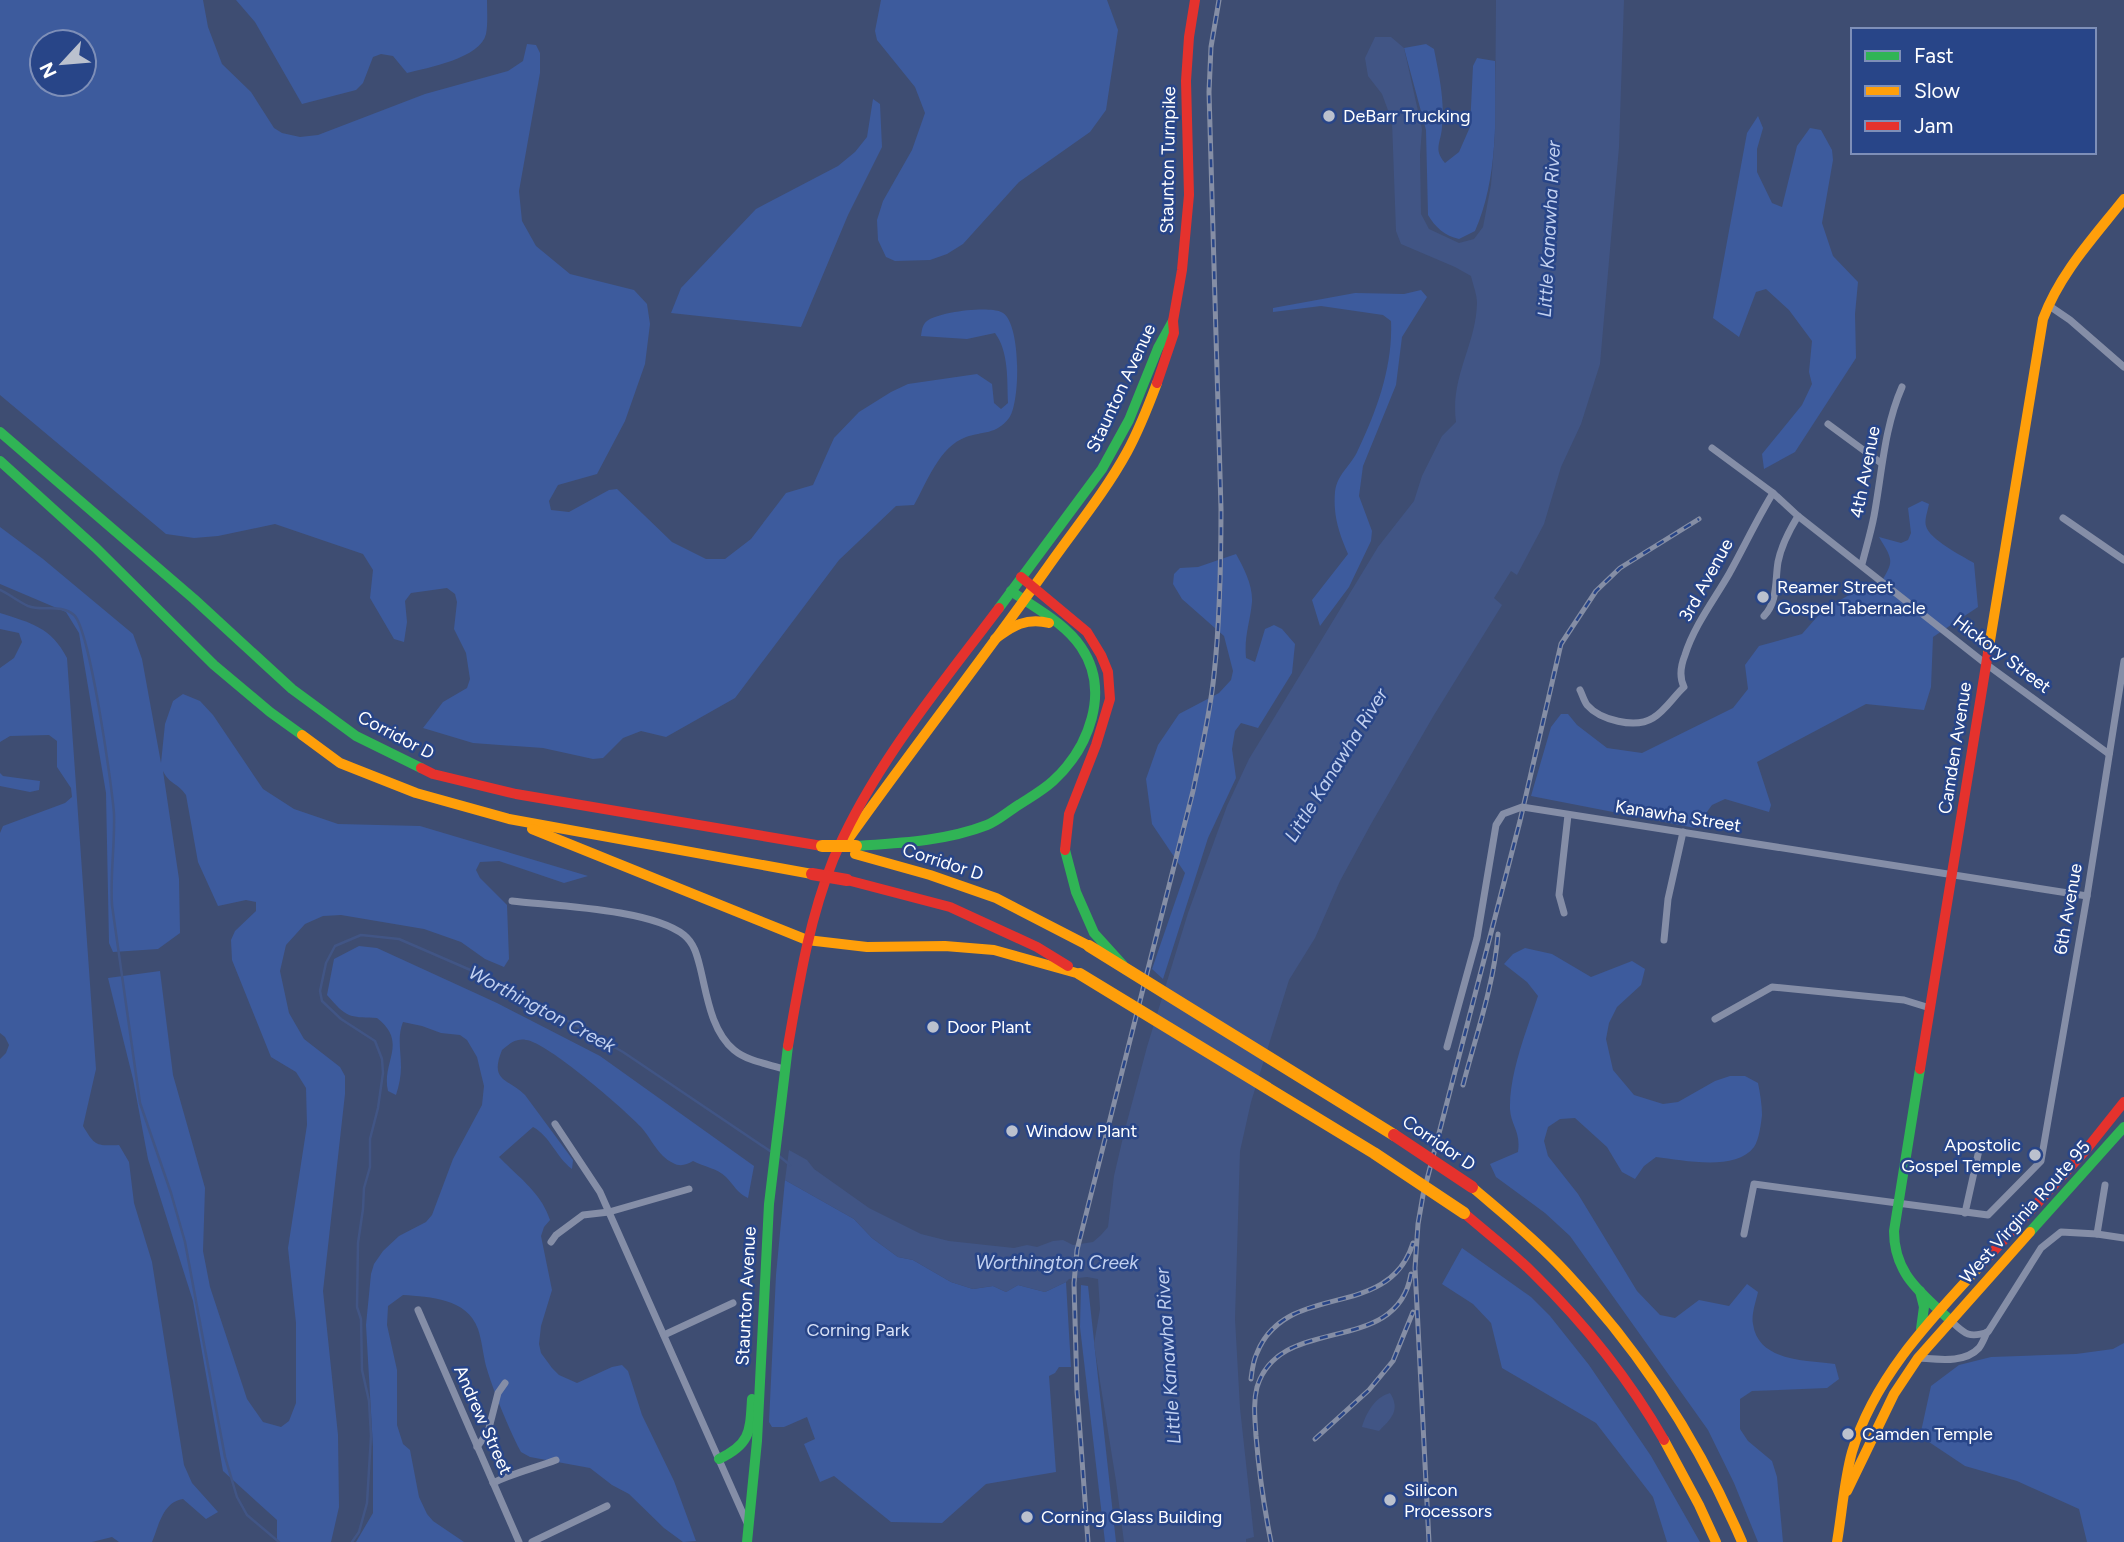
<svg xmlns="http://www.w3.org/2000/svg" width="2124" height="1542" font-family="Figtree,sans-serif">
<rect width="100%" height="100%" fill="#3e4d72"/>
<!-- green -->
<g fill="#3d5b9d" fill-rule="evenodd">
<path d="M0,0H203L208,27L222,64L251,92L274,128L282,133L300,137L318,135L425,94L508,71L523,61L527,44L536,45L540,53V73L519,191L522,221L536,246L570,274L634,290L647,304L650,324L645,364L625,421L597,474L558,485L549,501L551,510L569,512L609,490L617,489L672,542L706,559H725L751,539L786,493L813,485L834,438L859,412L891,392L908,384L977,374L992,384L994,403L1001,409L1008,403C1007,380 1009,352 995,333L967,339L921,336C922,330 922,325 927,321C939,312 987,306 1001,312C1021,319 1021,402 1009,418C996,435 983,431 966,437C939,447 927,482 914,505L896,506L839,560L735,698L666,737L641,731L623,738L603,758L593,759L543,748L473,743L423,728L443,702L467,688L470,679L466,653L454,629L457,602L455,594L447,588L411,593L405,601L407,622L404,642L394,639L370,598L373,570L363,554L275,524L218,536L194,538L166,534L0,395ZM42,42H84V84H42Z"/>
<path d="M236,0H487C487,11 488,24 486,34C481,58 427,68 407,73L393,56L381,54L373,57L363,83L356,90L302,104L255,22Z"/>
<polygon points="881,0 1107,0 1118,30 1106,110 1090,132 1019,182 963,244 947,254 930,260 895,261 886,257 878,240 877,220 883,201 912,150 925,113 915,87 877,40 875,31"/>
<path d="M1426,44L1434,49C1439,75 1445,101 1442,127C1441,143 1433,149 1445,163L1459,152L1470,127L1473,66L1477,58L1495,61C1496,116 1498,179 1475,231L1459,239C1445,236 1435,227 1428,215L1426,130L1404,48Z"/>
<polygon points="873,99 880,104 882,147 848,215 801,327 671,313 681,288 756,209 838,166 855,152 867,137"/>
<polygon points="1758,116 1763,128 1757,149 1757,172 1772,203 1782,207 1797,146 1810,128 1821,130 1832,150 1833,160 1822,223 1833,256 1858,282 1855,314 1856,358 1795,452 1764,469 1762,454 1802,405 1812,384 1809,372 1812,341 1789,310 1766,289 1756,292 1739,337 1713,318 1747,133"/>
<path d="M1421,290L1427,297L1402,337L1396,385L1363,466L1359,496L1372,531L1371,541L1349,587L1320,626L1312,600L1348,554C1339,533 1333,516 1335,492C1337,474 1351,466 1358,450C1377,410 1393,366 1391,321L1383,315L1321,306L1273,312V308L1355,293L1404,294Z"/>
<path d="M1922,501L1929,504C1928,510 1924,520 1926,526C1929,539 1962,556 1974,563L1978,607L1933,637L1931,687L1924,710L1866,704L1757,762L1771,805L1769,812L1725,799L1712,805L1695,828L1531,796L1551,727L1561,714H1568L1577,725L1607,748L1642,753L1733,708L1748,689L1745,665L1759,646L1802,634L1823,610L1849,595L1879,586C1894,560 1894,562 1879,537L1901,543L1908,540L1911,533L1908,508Z"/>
<path d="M0,527L43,559L133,634L142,659L161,763L165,724L173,701L183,694L200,701L213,715L263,789L294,809L338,824L420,826L588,876L564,883L499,861L480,862L476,870L480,878L507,905L509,959L504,967L485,959L461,942L424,929L341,915L323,916L305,924L286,945L280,971L289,1013L304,1039L340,1067L345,1076V1094L323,1291L338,1435L339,1507L331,1542H277V1520L223,1471L193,1301L148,1159L133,1079L108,978L160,971L173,1075L205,1188L203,1251L210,1287L247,1399L263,1422L281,1427L289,1421L296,1403V1323L288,1248L307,1125L306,1088L296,1072L271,1057L232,960L231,940L235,931L256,911V902L246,900L218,906L198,862L186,795C178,783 169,784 163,771L179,879L180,933L158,949L113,952L109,943L106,793L79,633L66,612L0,584Z"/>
<path d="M1236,554C1244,568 1253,586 1252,602C1250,623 1244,636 1246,658L1255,662L1265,629L1274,625L1282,629L1295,644L1292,673L1258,728L1241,723L1235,731L1232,749L1236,778L1208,838L1163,979L1152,969L1185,873L1152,824L1146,779L1158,745L1179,714L1219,693L1231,680L1233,671L1224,636L1182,599L1173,584L1174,574L1180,568L1198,567Z"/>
<path d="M0,613C31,623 51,627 67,658L96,1069L83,1126C95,1146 96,1146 119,1145L129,1162L134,1203L152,1262L184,1465L192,1483L218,1512L206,1519L183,1499C163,1502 159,1525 152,1542H119L112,1537L92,1542H0V1059L6,1053L9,1045L5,1037L0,1033V833L3,826L65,803L72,797L71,788L57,767V741L49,735L10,736L0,742V668L14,658L22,642L19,633L0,629Z"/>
<polygon points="0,773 3,776 40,781 39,790 30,792 0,786"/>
<path d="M359,946L377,948L497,1003L600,1056L754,1166L748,1198C737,1193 734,1185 726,1177C717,1168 704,1167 693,1161C686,1165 680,1167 673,1163C658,1156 651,1138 641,1127C624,1109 547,1042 526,1040C516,1038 509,1044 502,1050C489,1082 508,1078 525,1095L573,1160L572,1169C556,1157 550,1136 533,1127L499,1157C518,1177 541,1192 550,1220L544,1227L541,1236L552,1290L541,1326L539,1344L541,1353L552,1368L559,1375L577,1383L612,1367L622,1365L628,1371L642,1415L674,1481L696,1541L683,1542L679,1539L664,1528L629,1494L612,1485L590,1468L530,1457L521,1452C509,1430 493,1390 486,1366C483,1354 482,1341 478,1329C467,1298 430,1297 403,1295L388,1306L387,1325L397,1370V1425L403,1444L410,1450L419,1497L427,1514L433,1521L464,1542H356L373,1513V1447L366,1325L371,1274L374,1264L383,1251L399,1236L426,1222L432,1215L453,1159L482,1105L484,1086L477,1057L467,1040L460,1035L441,1033L422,1026L403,1022C397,1037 401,1051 401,1067C401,1076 399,1086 396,1095L388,1091C381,1062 409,1043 377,1018C348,1017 347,1018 327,995L334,959Z"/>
<path d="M1525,948L1552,954L1591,977L1632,961L1645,969L1641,985L1617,1007L1609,1023L1606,1039L1613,1070L1634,1095L1663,1104L1678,1102L1715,1081L1730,1076H1745L1758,1083C1760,1093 1762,1105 1762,1115C1761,1124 1759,1140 1754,1147C1735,1172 1683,1160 1656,1157L1644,1166L1635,1179L1622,1172L1607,1147L1575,1118L1560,1119L1548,1127L1544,1141L1548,1156L1578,1194L1637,1291L1660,1315L1675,1318L1699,1300L1729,1306L1747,1284L1758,1292C1756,1301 1751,1315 1753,1324C1758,1362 1807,1360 1835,1364L1839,1379L1827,1388L1752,1391L1740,1399V1429L1748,1441L1772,1461L1777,1477L1783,1542H1758L1734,1483L1708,1430L1570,1236L1545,1213L1496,1177L1490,1164L1518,1152C1521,1131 1511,1126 1510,1109C1509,1074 1527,1029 1538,996L1527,982L1504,964L1513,954Z"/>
<polygon points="785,1180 854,1219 872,1238 898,1257 913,1260 951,1282 973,1289 993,1286 1006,1292 1018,1285 1045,1292 1066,1282 1071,1367 1059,1367 1055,1373 1049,1376 1056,1472 986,1484 942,1523 891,1522 834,1476 820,1482 804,1444 815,1439 807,1417 784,1427 772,1427 769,1422 776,1275"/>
<polygon points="1462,1248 1531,1297 1550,1316 1589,1365 1651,1456 1700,1542 1667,1542 1653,1497 1596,1423 1502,1368 1491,1323 1473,1304 1442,1284"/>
<polygon points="1081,1285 1088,1286 1116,1542 1105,1542 1080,1327"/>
<polygon points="2124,1343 2124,1542 2087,1542 2079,1509 2017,1481 1965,1466 1920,1436 1931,1386 1959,1365 1991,1357 2076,1354 2113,1349"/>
</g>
<!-- water -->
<g fill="#415585">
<path d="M1496,0H1624L1619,147L1600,364L1581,424L1561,467L1544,524L1517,575L1511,571L1494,598L1502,605L1434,715L1371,824L1340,881L1315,938L1289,980L1251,1102L1240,1151L1235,1319L1240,1408L1254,1537L1246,1539V1542H1124L1116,1481L1094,1344L1100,1309L1098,1279L1087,1277L1069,1279L1066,1282L1045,1292L1018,1285L1006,1292L993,1286L973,1289L951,1282L913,1260L898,1257L872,1238L854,1219L785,1180L789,1150L807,1160L814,1169L869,1208L921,1234L949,1241L1014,1248L1027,1245L1037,1247L1053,1241L1063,1240L1073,1245L1093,1242L1101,1235L1108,1227L1114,1176L1124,1133L1147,1047L1188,913L1227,806L1249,759L1378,547L1414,501L1422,476L1442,436L1456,422C1450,376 1476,346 1477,303C1477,294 1473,285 1471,276L1455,267L1401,244L1396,231L1392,121L1382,94L1368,76L1365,58L1375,37H1391L1404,48L1422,129L1420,155L1421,214L1429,229L1459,243L1474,239L1483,227L1491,185L1495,134Z"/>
<path d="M1390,1393C1401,1410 1391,1419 1379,1431L1362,1427C1366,1413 1375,1397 1390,1393Z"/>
</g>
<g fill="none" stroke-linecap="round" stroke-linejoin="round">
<!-- stream -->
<g stroke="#415585" stroke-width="2.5">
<path d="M0,590C9,594 19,602 28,606C43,612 60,603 74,615C90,630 112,786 114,814C115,845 110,875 112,905L140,1103L171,1193L185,1242L225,1457L237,1497L247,1515L279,1542"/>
<polyline points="779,1156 790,1165"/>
<polyline points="352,1542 359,1532 367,1503 371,1436 369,1401 362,1370 361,1319 357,1307 358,1243 363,1209 364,1188 370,1167 370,1139 378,1108 383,1073 382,1059 375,1041 341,1019 322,1001 320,991 326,963 335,946 361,935 399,939 498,982 623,1052 770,1151"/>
</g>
<!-- street -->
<g stroke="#858ea7" stroke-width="7">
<polyline points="2048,305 2070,320 2124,367"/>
<polyline points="1828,424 1881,463"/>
<polyline points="1712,448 1773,493 1798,516 1986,664 2109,754"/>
<polyline points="2063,518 2124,560"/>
<path d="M1862,564C1866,548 1871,532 1874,516C1882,473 1884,428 1902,387"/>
<path d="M1764,616C1778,602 1775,580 1778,562C1781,547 1790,529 1798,516"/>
<path d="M1580,690C1582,694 1584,701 1587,705C1600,720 1635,729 1653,718C1665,711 1674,696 1684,687C1679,677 1681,665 1685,655C1694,626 1714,600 1729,574C1744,547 1757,519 1773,493"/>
<path d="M512,901C555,906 651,909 684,935C694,943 697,955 700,967C707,995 711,1031 734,1050C747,1061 768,1064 784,1069"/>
<polyline points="1564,913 1559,895 1568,815"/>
<polyline points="1664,940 1668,899 1683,832"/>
<polyline points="1715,1019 1772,987 1904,1000 1930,1008"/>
<polyline points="1447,1047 1477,938 1496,825 1503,814 1522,807 2087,896"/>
<polyline points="555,1124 600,1192 748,1525"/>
<polyline points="1965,1213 1979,1150"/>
<polyline points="1744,1234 1754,1184 1988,1215 2041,1161 2087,896 2124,661"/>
<polyline points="2097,1234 2105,1185"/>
<polyline points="551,1242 556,1235 583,1215 609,1212 689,1189"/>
<polyline points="418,1310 519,1542"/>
<path d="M1950,1320C1964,1333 1968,1339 1988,1332L2041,1248L2061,1232L2097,1234L2124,1238"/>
<polyline points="664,1335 733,1303"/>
<path d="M1918,1358C1937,1359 1964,1364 1979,1348C1982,1344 1985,1337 1987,1332"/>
<polyline points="477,1447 488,1432 498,1393 505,1383"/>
<path d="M493,1483C513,1473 535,1468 556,1460"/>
<polyline points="532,1542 607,1506"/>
</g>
<!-- fast -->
<g stroke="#30b455" stroke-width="10">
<polyline points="0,432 194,599 292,689 356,736 421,768"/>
<polyline points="0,461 96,548 214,665 270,712 302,735"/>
<polyline points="999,608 1102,469 1129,420 1158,348 1173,321"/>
<path d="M856,846C900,843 946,841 987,825C997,821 1005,814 1014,808C1027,799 1041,792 1053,781C1089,748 1111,691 1081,647C1065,623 1035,608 1011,591"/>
<polyline points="1065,850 1076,892 1094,933 1123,965"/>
<path d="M1920,1069L1894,1231C1894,1274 1921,1293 1950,1320"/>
<polyline points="2030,1232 2124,1127"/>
<polyline points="1920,1291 1924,1307 1921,1329"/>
<path d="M719,1459C751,1444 750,1431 752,1399"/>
<polyline points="747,1542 757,1441 769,1204 788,1046"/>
</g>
<!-- slow -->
<g stroke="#ff9f0a" stroke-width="10">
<path d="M995,639C1012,626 1027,617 1049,623"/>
<path d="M1988,653L2043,319C2060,273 2094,237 2124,199"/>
<polyline points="302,735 340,763 416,793 509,819 812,874"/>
<polyline points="532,829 807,940 867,947 945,946 994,950 1080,974"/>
<path d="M849,838C913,748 981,661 1045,571C1072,532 1104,494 1127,452C1139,430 1148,407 1157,383"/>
<polyline points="855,854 930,875 996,898 1089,946"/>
<path d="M1472,1187C1500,1211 1530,1235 1556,1262C1636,1344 1697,1437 1742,1542"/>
<polyline points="1664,1440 1699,1505 1716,1542"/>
<polyline points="1847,1491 1894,1394 1918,1358 2030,1232"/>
<path d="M1837,1542C1842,1513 1844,1481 1852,1452C1874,1378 1930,1320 1981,1265"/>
</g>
<!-- jam -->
<g stroke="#e5322d" stroke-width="10">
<polyline points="1157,383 1174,333 1173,321 1182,270 1189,195 1186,81 1189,37 1195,0"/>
<polyline points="1021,577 1087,632 1101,655 1108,672 1110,699 1096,745 1069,814 1065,850"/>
<polyline points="421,768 433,774 516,794 822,846"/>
<polyline points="847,880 950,907 1037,947 1068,966"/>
<path d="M788,1046C799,983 809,920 833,860C872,767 939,688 999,608"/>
<polyline points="1920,1069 1988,653"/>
<path d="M1464,1213C1487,1233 1511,1251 1533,1273C1583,1322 1629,1379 1664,1440"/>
<polyline points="1981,1265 2085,1151 2124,1102"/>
</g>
<!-- rail casing -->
<g stroke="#858ea5" stroke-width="5">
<g id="rail">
<path d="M1463,1085C1476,1035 1494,985 1498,934"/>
<path d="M1251,1379C1252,1371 1253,1361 1257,1353C1287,1279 1388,1323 1413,1243"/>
<polyline points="1315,1439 1369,1390 1393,1361 1413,1312"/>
<path d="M1088,1542L1077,1391L1074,1283L1077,1250L1193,791C1201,752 1210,714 1214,675C1220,620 1221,564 1221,509L1209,92L1211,47L1219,0"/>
<path d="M1271,1542C1264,1507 1259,1472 1256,1436C1255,1419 1253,1403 1257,1387C1280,1312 1397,1358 1411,1274"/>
<polyline points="1429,1542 1415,1268 1418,1224 1423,1195 1520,821 1561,644 1596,591 1620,568 1699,519"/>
</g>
</g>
<!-- rail -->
<use href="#rail" stroke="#284588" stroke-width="2.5" stroke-dasharray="8" stroke-linecap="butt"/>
<!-- slow-bridge -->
<g stroke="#ff9f0a" stroke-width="12">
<polyline points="822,846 856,846"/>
<polyline points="1089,946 1394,1135"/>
<polyline points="1080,974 1374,1153 1464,1213"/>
</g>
<!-- jam-bridge -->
<g stroke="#e5322d" stroke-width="12">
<polyline points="812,874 847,880"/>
<polyline points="1394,1135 1472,1187"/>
</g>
</g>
<!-- markers -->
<g fill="#bbc1ce" stroke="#284588" stroke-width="2.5">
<circle cx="1329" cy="116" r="7"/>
<circle cx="1763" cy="597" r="7"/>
<circle cx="933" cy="1027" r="7"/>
<circle cx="1012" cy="1131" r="7"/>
<circle cx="2035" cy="1155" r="7"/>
<circle cx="1848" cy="1434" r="7"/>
<circle cx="1390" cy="1500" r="7"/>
<circle cx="1027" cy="1517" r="7"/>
</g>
<g text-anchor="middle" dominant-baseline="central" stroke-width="5" stroke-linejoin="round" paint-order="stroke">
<!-- poi labels -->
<g font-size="18" fill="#fff" stroke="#284588" text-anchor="start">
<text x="1343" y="116">DeBarr Trucking</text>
<text x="1777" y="587">Reamer Street<tspan x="1777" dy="21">Gospel Tabernacle</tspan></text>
<text x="947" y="1027">Door Plant</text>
<text x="1026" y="1131">Window Plant</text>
<text x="2021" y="1145" text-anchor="end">Apostolic<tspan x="2021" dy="21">Gospel Temple</tspan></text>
<text x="1862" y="1434">Camden Temple</text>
<text x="1404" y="1490">Silicon<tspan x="1404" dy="21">Processors</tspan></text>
<text x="1041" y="1517">Corning Glass Building</text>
</g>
<!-- street labels -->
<g font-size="18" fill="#fff" stroke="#284588">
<text transform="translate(1168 160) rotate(-89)">Staunton Turnpike</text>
<text transform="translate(1121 388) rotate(-65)">Staunton Avenue</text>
<text transform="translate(1865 472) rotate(-79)">4th Avenue</text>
<text transform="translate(1706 580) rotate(-61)">3rd Avenue</text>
<text transform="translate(2002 654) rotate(37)">Hickory Street</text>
<text transform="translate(396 735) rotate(28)">Corridor D</text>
<text transform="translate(1955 748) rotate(-81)">Camden Avenue</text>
<text transform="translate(1678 816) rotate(9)">Kanawha Street</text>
<text transform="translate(943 862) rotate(18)">Corridor D</text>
<text transform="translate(2068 909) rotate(-80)">6th Avenue</text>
<text transform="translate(1439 1143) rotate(34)">Corridor D</text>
<text transform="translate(2025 1212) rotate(-48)">West Virginia Route 95</text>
<text transform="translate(746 1296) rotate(-87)">Staunton Avenue</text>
<text transform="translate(483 1420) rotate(66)">Andrew Street</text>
</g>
<!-- park labels -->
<g font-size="18" fill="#d9e2f7" stroke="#284588">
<text x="858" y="1330">Corning Park</text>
</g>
<!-- water labels -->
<g font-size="19" font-style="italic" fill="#c1d0f0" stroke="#284588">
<text transform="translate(1549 229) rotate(-87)">Little Kanawha River</text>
<text transform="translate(1336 765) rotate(-58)">Little Kanawha River</text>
<text transform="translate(542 1009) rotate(28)">Worthington Creek</text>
<text x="1057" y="1262">Worthington Creek</text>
<text transform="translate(1168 1356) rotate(-94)">Little Kanawha River</text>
</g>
</g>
<!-- legend -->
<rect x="1851" y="28" width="245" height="126" fill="#284588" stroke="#7e8fb8" stroke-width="2"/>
<rect x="1865" y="51" width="35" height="10" fill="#30b455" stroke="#7e8fb8" stroke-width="2"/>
<text x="1914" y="63" font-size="21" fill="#ffffff">Fast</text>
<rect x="1865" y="86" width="35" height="10" fill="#ff9f0a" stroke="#7e8fb8" stroke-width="2"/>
<text x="1914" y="98" font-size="21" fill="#ffffff">Slow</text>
<rect x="1865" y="121" width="35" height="10" fill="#e5322d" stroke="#7e8fb8" stroke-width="2"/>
<text x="1914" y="133" font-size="21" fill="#ffffff">Jam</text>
<!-- north arrow -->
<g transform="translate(63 63) rotate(244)"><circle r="33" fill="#284588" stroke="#7e8fb8" stroke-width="2"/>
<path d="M0-5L12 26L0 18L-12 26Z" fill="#bbc1ce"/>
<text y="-10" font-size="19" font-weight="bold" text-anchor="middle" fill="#ffffff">N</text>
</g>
</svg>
